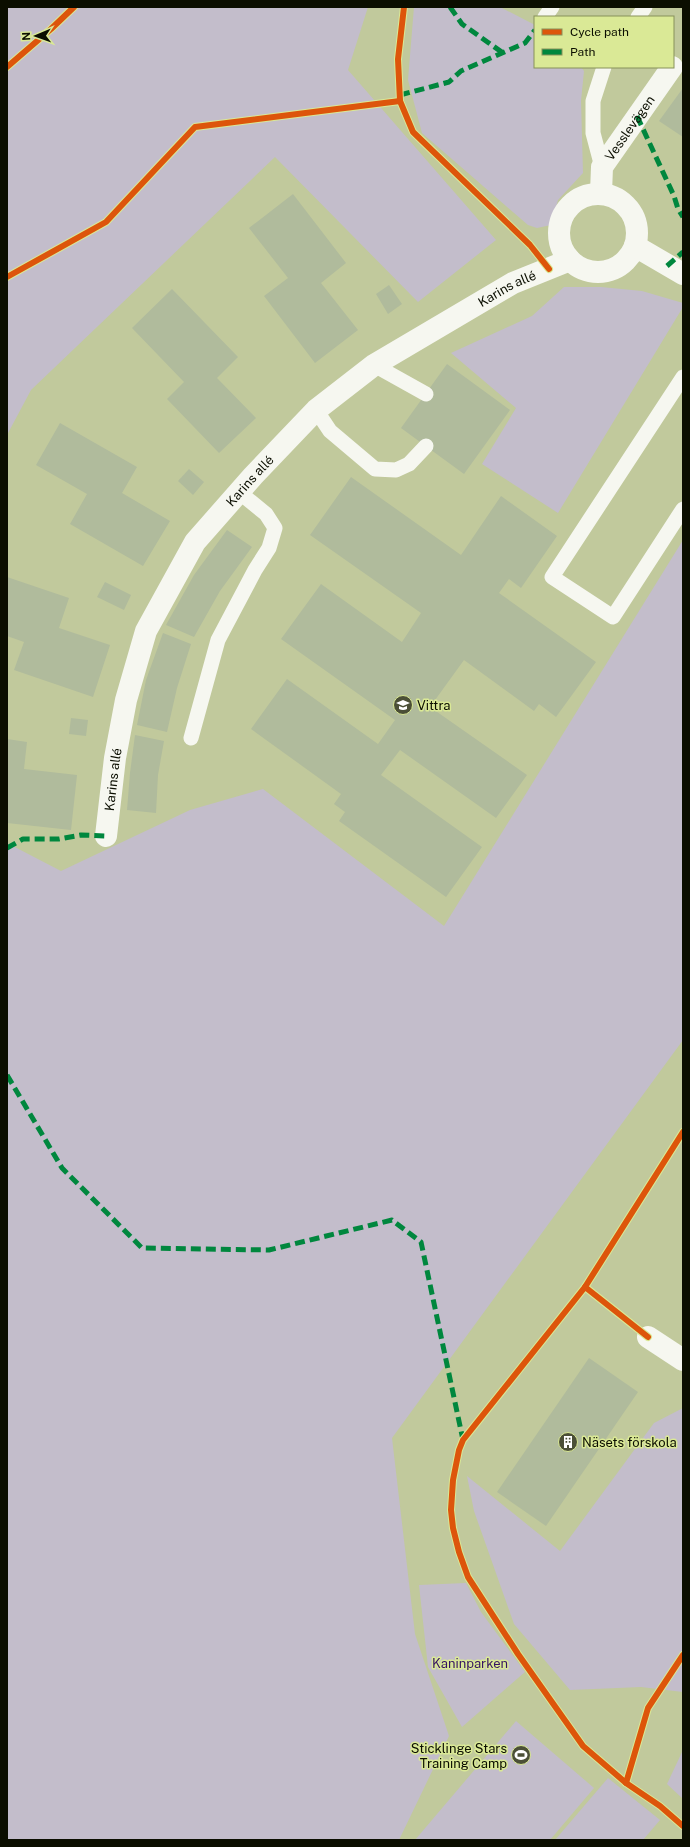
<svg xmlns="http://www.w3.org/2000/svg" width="690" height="1847" font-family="'Public Sans',sans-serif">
<rect width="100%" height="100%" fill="#c1c99c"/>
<!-- green -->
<g fill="#c3bdcb">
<polygon points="7,7 368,7 348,70 496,240 418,302 275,157 31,390 7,435"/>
<polygon points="414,7 500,7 535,25 535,67 581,67 584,71 581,101 583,173 558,200 551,225 537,228 528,225 422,133 408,80"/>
<polygon points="564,287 601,287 642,291 683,303 683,307 558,513 482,464 516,408 451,353 532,316"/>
<polygon points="683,540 683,1040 392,1438 415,1634 449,1736 399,1840 7,1840 7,843 61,871 190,810 263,789 444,926"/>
<polygon points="683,1408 683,1692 641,1687 570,1690 514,1624 474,1511 467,1476 560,1551 654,1423"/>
<polygon points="466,1583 481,1612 525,1672 462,1727 428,1667 419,1585"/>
<polygon points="516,1721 594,1788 550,1840 415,1840"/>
<polygon points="683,1750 683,1799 667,1784"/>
<polygon points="608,1778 660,1820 643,1840 555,1840"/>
</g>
<!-- building -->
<g fill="#b0bb9c">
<polygon points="683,88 683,137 659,121"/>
<polygon points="293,194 346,263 321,283 358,330 315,363 264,296 288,278 249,228"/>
<polygon points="389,285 402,304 388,314 376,294"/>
<polygon points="172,289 238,357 217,378 256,418 219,453 167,399 184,382 132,328"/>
<polygon points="447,364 510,410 464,474 401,428"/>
<polygon points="60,423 137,467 122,493 170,521 143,566 70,524 87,494 36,465"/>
<polygon points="189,469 204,482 193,495 178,481"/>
<polygon points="351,477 461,555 501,496 557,536 521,588 509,579 499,593 596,662 556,717 539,704 534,711 464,660 430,707 527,775 496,818 400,750 381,775 482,847 446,897 339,821 345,812 334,804 341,794 251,729 287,679 378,744 395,720 281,639 321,584 402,642 421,613 310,535"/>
<polygon points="227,530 252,547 220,591 194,637 166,625 194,575"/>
<polygon points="7,577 69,598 59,628 110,645 93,697 14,670 24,642 7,636"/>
<polygon points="105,582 131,595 124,610 97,597"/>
<polygon points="163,633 191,644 177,688 167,732 137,725 146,680"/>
<polygon points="71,718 88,720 86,736 69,734"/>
<polygon points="135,735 164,741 158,775 156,813 127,810 130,773"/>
<polygon points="7,739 27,742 24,769 77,775 71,830 7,823"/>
<polygon points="589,1358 638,1392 546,1526 497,1492"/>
</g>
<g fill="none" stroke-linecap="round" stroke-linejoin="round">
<!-- lane -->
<g stroke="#f6f7f0" stroke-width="15">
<polyline points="545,17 552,7"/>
<polyline points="638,17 645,7"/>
<polyline points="602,167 593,133 593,101 604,67"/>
<polyline points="374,365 426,394"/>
<polyline points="683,377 552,577 613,617 683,509"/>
<polyline points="316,410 330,431 375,469 396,470 409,464 426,446"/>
<polyline points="191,738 218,640 255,570 269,548 275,528 266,514 239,492"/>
</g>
<!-- street -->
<g stroke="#f6f7f0" stroke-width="22">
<path id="s1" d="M601,193L602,167L672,67"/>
<circle cx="598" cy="233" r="39"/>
<polyline points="635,246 683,274"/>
<path id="s2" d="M106,836L115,758L126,700L146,631L195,542L253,476L316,410L374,365L513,283L570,260"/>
<polyline points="648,1337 683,1360"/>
</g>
<!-- quiet -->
<g stroke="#00873e" stroke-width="5" stroke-dasharray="10 5" stroke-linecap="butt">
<polyline points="450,7 462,24 503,53"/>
<polyline points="400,95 449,82 461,71 525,43 535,30"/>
<polyline points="637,116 674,196 678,209 683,217"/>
<polyline points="667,266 683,252"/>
<polyline points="7,848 23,839 59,839 81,835 106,836"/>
<polyline points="7,1075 62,1168 142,1248 269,1250 392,1220 421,1242 463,1440"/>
</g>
<!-- cycleway casing -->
<g stroke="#dae996" stroke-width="8">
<g id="cycleway">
<polyline points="404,7 398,59 400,101 413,132 530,245 549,269"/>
<polyline points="7,67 51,29 74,7"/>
<polyline points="7,277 106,222 195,127 400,101"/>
<polyline points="683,1132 585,1287 463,1440 459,1450 453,1480 451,1510 453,1528 459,1552 468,1577 518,1654 583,1746 626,1783 660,1806 683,1826"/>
<polyline points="585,1287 648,1337"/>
<polyline points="626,1783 648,1708 683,1655"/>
</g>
</g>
<!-- cycleway -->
<use href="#cycleway" stroke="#dd550b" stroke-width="6"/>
</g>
<!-- icons -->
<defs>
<g id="school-disc" transform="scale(1)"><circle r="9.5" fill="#4b4f37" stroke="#dae996"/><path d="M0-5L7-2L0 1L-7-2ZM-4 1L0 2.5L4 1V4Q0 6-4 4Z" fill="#fff"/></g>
<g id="building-disc" transform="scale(1)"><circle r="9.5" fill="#4b4f37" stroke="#dae996"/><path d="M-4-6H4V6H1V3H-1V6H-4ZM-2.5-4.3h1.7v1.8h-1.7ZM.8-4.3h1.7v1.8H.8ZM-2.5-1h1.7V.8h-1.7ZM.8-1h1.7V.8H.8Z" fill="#fff"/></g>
<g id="stadium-disc" transform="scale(1)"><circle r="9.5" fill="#4b4f37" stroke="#dae996"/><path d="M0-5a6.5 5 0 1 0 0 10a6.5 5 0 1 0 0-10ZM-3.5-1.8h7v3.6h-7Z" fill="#fff"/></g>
</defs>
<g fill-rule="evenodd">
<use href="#school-disc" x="403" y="705"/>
<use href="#building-disc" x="568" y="1442"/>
<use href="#stadium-disc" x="521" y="1755"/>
</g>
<g text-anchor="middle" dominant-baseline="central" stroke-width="3" stroke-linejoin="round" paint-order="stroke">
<!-- street labels -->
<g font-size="13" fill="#0b0e00" stroke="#dae996">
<text stroke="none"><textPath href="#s1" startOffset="74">Vesslevägen</textPath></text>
<text stroke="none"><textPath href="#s2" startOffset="717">Karins allé</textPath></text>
<text stroke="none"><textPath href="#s2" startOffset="393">Karins allé</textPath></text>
<text stroke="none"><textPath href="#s2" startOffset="57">Karins allé</textPath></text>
</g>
<!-- poi labels -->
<g font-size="13" fill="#0b0e00" stroke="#dae996" text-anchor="start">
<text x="417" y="705">Vittra</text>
<text x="582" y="1442">Näsets förskola</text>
<text x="507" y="1748" text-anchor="end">Sticklinge Stars<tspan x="507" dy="15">Training Camp</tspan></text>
</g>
<!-- park labels -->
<g font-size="13" fill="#351263" stroke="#dae996">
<text x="470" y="1663">Kaninparken</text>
</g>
</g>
<!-- border -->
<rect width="690" height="1847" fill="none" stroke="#0b0e00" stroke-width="16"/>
<!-- legend -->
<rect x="534" y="16" width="140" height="52" fill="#dae996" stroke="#87915a"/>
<rect x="542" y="29" width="20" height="6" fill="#dd550b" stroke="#87915a"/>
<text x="570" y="36" font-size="12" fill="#0b0e00">Cycle path</text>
<rect x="542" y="49" width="20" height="6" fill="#00873e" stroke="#87915a"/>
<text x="570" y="56" font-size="12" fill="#0b0e00">Path</text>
<!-- north arrow -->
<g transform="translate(36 36) rotate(268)" stroke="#dae996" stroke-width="3" paint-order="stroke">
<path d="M0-3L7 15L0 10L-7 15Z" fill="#0b0e00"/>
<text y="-6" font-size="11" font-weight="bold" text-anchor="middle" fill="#0b0e00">N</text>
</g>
</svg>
